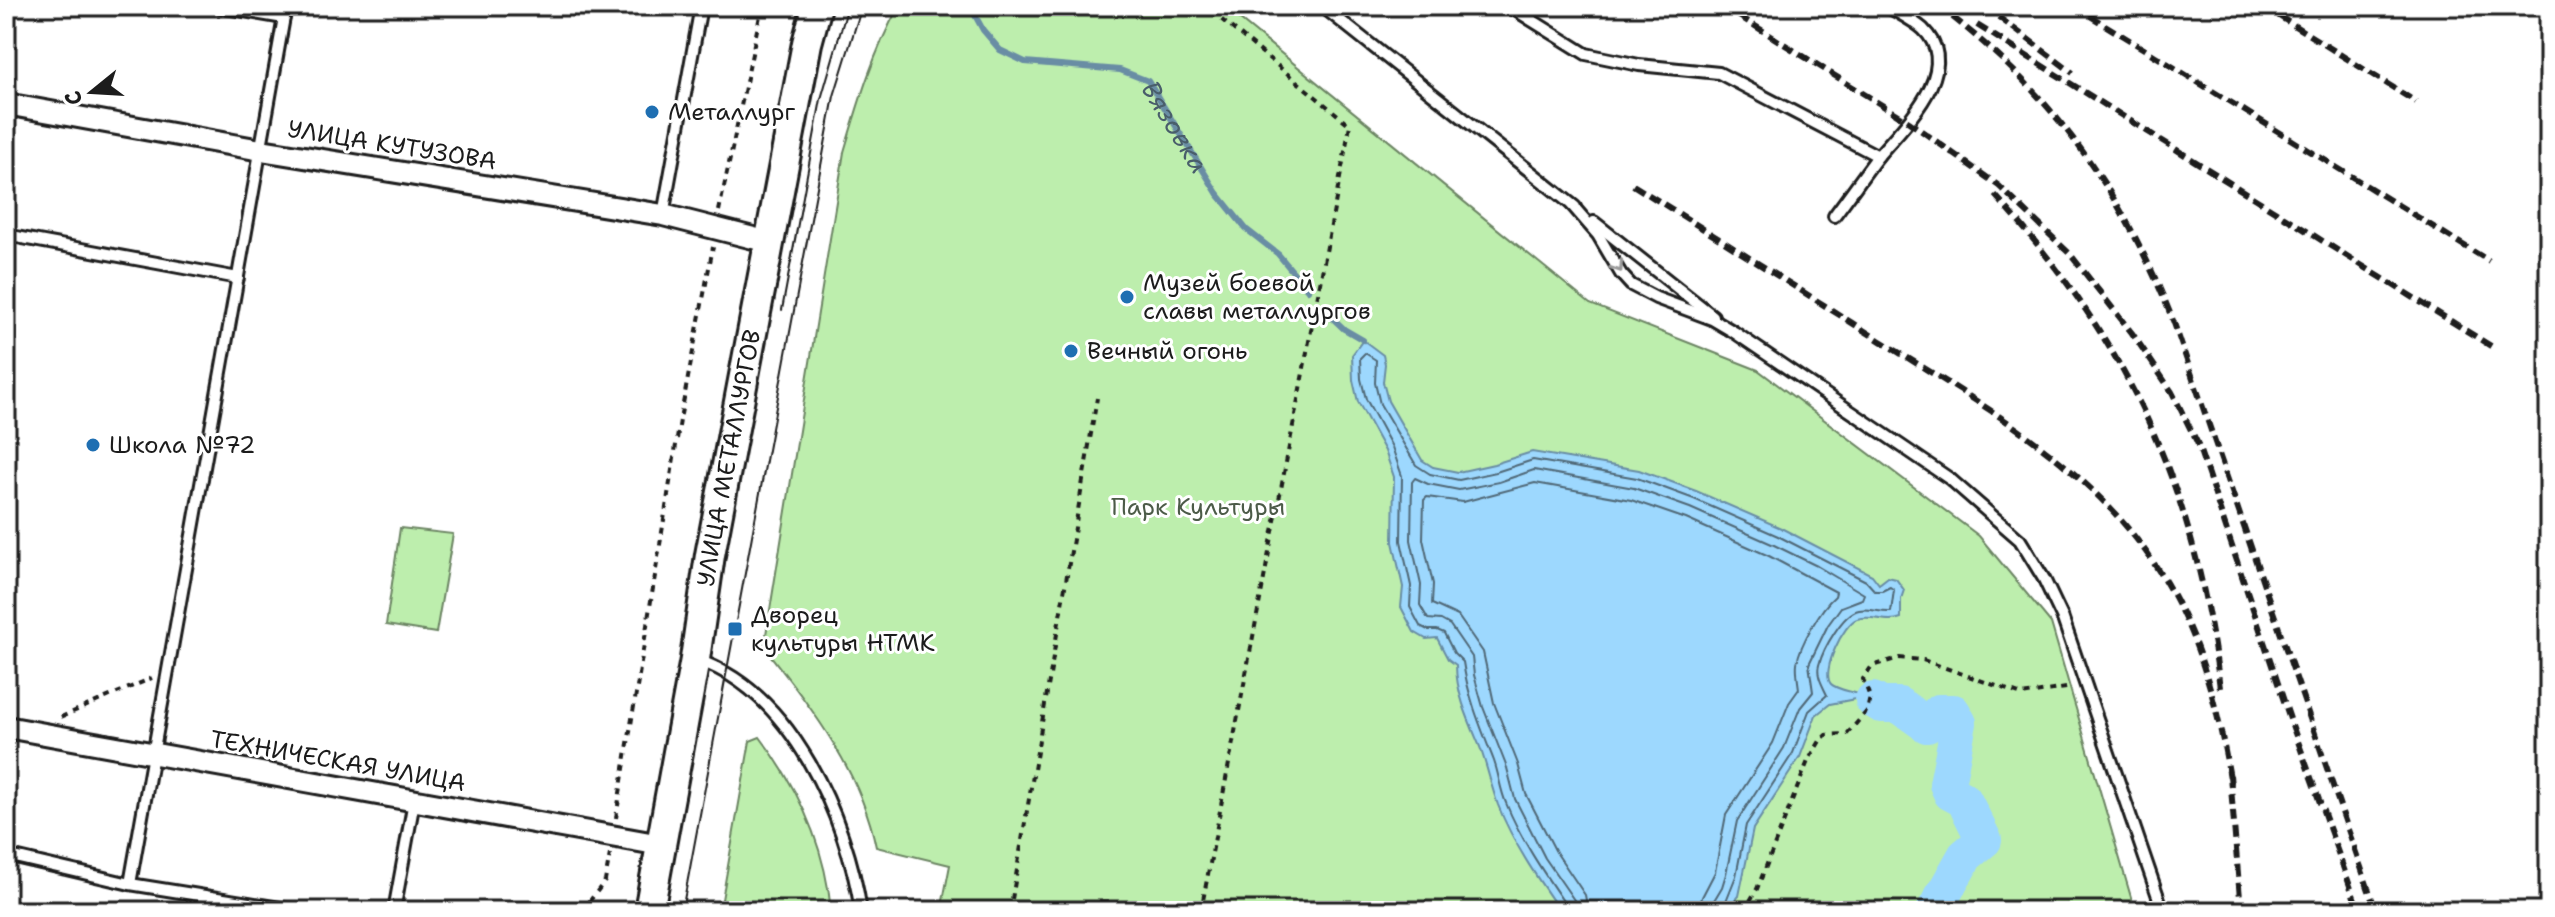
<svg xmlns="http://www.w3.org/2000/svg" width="2555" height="917" font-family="'Shantell Sans',sans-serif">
<rect width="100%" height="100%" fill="#fff"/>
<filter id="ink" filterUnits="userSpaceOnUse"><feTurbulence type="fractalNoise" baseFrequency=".0125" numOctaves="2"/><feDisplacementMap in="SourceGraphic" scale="16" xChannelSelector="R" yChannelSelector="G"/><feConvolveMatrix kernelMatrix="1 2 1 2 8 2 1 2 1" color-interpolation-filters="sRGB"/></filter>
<g filter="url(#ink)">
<!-- green -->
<g fill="#bdeead" stroke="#6c8564" stroke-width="2">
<path d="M899,6H1223L1590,304L1758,370L1979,536L2051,623L2135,911H941L950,865L876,847C860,769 812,709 764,647L844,152C859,101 873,53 899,6Z"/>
<polygon points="400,528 453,534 436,633 386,625"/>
<path d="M760,737C799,789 825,845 831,911H720L750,741Z"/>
</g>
<!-- water -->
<path fill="#9dd8fe" stroke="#698da4" stroke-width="2" d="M1363,340L1383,355L1385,364L1383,382L1388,401L1422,460L1433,467L1458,472L1494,464L1532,452L1639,470L1696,491L1781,528L1872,575L1879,584L1888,577L1896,579L1904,590L1901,599V618C1886,624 1872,614 1857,619C1844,623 1820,672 1831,684C1836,690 1857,692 1865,697L1830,704L1816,715L1800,757L1753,829L1739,896L1726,911H1560C1537,878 1513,843 1498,805C1491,786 1487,766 1480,747C1469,721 1456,693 1456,665L1448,659L1437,638L1426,639L1414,632L1401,607L1403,587L1393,542L1394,477L1385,451L1358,402L1353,380L1352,355Z"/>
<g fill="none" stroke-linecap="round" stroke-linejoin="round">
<!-- shore -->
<g stroke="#506776" stroke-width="2">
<path d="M1566,911L1565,904C1543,872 1520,838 1506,803C1500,789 1499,775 1494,761C1481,728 1468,697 1463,662L1454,653L1444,633L1437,630H1428L1420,626L1410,607L1411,586L1401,541L1402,476L1392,447L1366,399L1361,379L1360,358L1365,353L1376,360L1375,383L1380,404L1416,465L1430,474L1459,480L1496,472L1533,460L1637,478L1694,499L1778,536L1866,581L1875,591H1882L1890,587L1894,590L1891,612C1880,613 1870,608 1859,610C1843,613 1823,649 1819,665C1816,676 1823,686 1827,695L1809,711L1793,753L1746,825L1736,876L1722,911"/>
<polyline points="1576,911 1574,900 1545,858 1515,799 1507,768 1483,707 1474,675 1472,657 1450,625 1441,620 1428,619 1420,605 1421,585 1411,540 1412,482 1415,478 1428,484 1459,490 1499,482 1534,470 1634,488 1690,508 1774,545 1817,566 1864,594 1862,599 1841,607 1828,625 1809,664 1813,692 1800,708 1784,748 1737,821 1726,874 1722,887 1713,902 1711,911"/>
<path d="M1588,911L1585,895L1556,852L1526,794L1518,764L1494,703L1483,652L1458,616L1432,604L1433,584L1423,539L1424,500L1427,497L1463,502L1535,483L1631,500L1686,519L1769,556L1836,592L1835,596C1821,608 1800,644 1797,663C1796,671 1798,680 1799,689L1789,703L1773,743L1726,815L1715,872L1702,897L1699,911"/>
</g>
<!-- stream -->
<g stroke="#698da4" stroke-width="6">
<path id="s1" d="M970,6L983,30L1000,50L1025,62L1120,70L1148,81L1217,193L1246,229L1278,254L1308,290"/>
<polyline points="1325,311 1344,329 1363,340"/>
</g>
<!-- river -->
<polyline stroke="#9dd8fe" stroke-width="36" points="1873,700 1881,705 1899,705 1927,725 1939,712 1953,712 1959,723 1947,784 1951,793 1964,800 1984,840 1965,856 1934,911"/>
<!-- lane casing -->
<g stroke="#1c1c1c" stroke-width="16">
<g id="lane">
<polyline points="214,6 284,18"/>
<polyline points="1322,6 1575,207"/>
<polyline points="1509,6 1586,54 1639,65 1719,73 1878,156"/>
<polyline points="1572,205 1598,235 1621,274 1631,285 1656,298 1712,319 1734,332 1950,479 2020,540 2044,579 2063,619 2163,911"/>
<polyline points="663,215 701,6"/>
<path d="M1834,216C1849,196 1863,176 1878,156C1902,127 1965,70 1923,29C1913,20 1898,13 1887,6"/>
<polyline points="1594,222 1713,316"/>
<polyline points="6,235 238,278"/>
<path d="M697,660C792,691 847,819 861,911"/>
<polyline points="6,855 130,884 299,911"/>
<polyline points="130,884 286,6"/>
<polyline points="394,911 414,801"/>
</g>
</g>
<!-- street casing -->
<g stroke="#1c1c1c" stroke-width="26">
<g id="street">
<polyline points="6,104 261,150 663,215 769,242"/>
<polyline points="6,727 661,845"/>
</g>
</g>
<!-- secondary casing -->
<g stroke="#1c1c1c" stroke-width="34">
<g id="secondary">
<path id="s2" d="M649,911L695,659L710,555L807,43L817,6"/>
</g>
</g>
<!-- path -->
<g stroke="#1c1c1c" stroke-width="4" stroke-dasharray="6 6" stroke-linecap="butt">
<polyline points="719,211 762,6"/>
<polyline points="61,717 152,678"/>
<polyline points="616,818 681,414 713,247"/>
<polyline points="582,911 605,881 610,854"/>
<polyline points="1010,911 1097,398"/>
<polyline points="1201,911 1350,125 1205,6"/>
<polyline points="1744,911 1757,889 1808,761 1820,741 1826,735 1847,734 1867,711 1870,697 1863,679 1872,666 1899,658 1923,660 2022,695 2072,687"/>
</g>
<!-- lane -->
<use href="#lane" stroke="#fff" stroke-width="10"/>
<!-- street -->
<use href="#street" stroke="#fff" stroke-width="20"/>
<!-- secondary -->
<use href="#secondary" stroke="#fff" stroke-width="28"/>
<!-- tram -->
<g stroke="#1c1c1c" stroke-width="2">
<polyline points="782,310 821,99 848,6"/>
<polyline points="682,911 834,96 862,6"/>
</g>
<!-- rail -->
<g stroke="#1c1c1c" stroke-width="6" stroke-dasharray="12 6" stroke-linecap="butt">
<polyline points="1723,6 1909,122 1999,186 2070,254 2132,333 2172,392 2197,442 2291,722 2359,911"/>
<path d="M1938,6C2052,91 2122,191 2174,323L2376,911"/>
<polyline points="1984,6 2073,73"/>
<polyline points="2074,6 2489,261"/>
<polyline points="2263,6 2416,102"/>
<polyline points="1977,25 2494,348"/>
<path d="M1633,185C1715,236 1797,288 1879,340C1981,404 2090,464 2157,568C2200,634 2218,708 2231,784"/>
<path d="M1995,195C2130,344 2195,488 2220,688"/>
<polyline points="2230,775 2241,911"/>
</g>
</g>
<!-- one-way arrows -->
<defs><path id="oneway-chevron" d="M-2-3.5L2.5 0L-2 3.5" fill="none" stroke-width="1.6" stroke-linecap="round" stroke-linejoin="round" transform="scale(2)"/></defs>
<use stroke="#999" href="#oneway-chevron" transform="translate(1618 267) rotate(56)"/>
</g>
<!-- markers -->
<g fill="#1f6fb2" stroke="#fff" stroke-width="3">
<circle cx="652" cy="112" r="8"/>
<circle cx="1127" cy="297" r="8"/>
<circle cx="1071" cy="351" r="8"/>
<circle cx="93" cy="445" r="8"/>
<rect x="727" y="621" width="16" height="16" rx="4"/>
</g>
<g text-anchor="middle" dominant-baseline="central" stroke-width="6" stroke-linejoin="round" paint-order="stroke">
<!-- poi labels -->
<g font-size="24" fill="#1c1c1c" stroke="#fff" text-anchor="start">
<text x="668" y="112">Металлург</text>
<text x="1143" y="283">Музей боевой<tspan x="1143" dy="28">славы металлургов</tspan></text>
<text x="1087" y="351">Вечный огонь</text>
<text x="109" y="445">Школа №72</text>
<text x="751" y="615">Дворец<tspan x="751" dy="28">культуры НТМК</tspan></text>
</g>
<!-- street labels -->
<g font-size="24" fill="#1c1c1c" stroke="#fff">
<text transform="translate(392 145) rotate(9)">УЛИЦА КУТУЗОВА</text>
<text stroke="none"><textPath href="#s2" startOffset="460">УЛИЦА МЕТАЛЛУРГОВ</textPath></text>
<text transform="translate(338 761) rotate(10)">ТЕХНИЧЕСКАЯ УЛИЦА</text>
</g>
<!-- park labels -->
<g font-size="24" fill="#4c5b48" stroke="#fff">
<text x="1198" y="507">Парк Культуры</text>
</g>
<!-- water labels -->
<g font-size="26" font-style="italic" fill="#495e6b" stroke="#fff">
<text stroke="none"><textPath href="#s1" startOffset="260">Вязовка</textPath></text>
</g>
</g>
<!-- margin -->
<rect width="2555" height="917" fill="none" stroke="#fff" stroke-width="32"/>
<rect x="16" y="16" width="2523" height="885" fill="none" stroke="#1c1c1c" stroke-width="3" filter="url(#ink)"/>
<!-- north arrow -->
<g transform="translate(92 92) rotate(252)" stroke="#ffffff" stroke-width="6" paint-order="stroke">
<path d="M0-6L14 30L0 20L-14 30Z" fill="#1c1c1c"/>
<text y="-12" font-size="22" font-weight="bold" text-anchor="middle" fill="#1c1c1c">С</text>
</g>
</svg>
